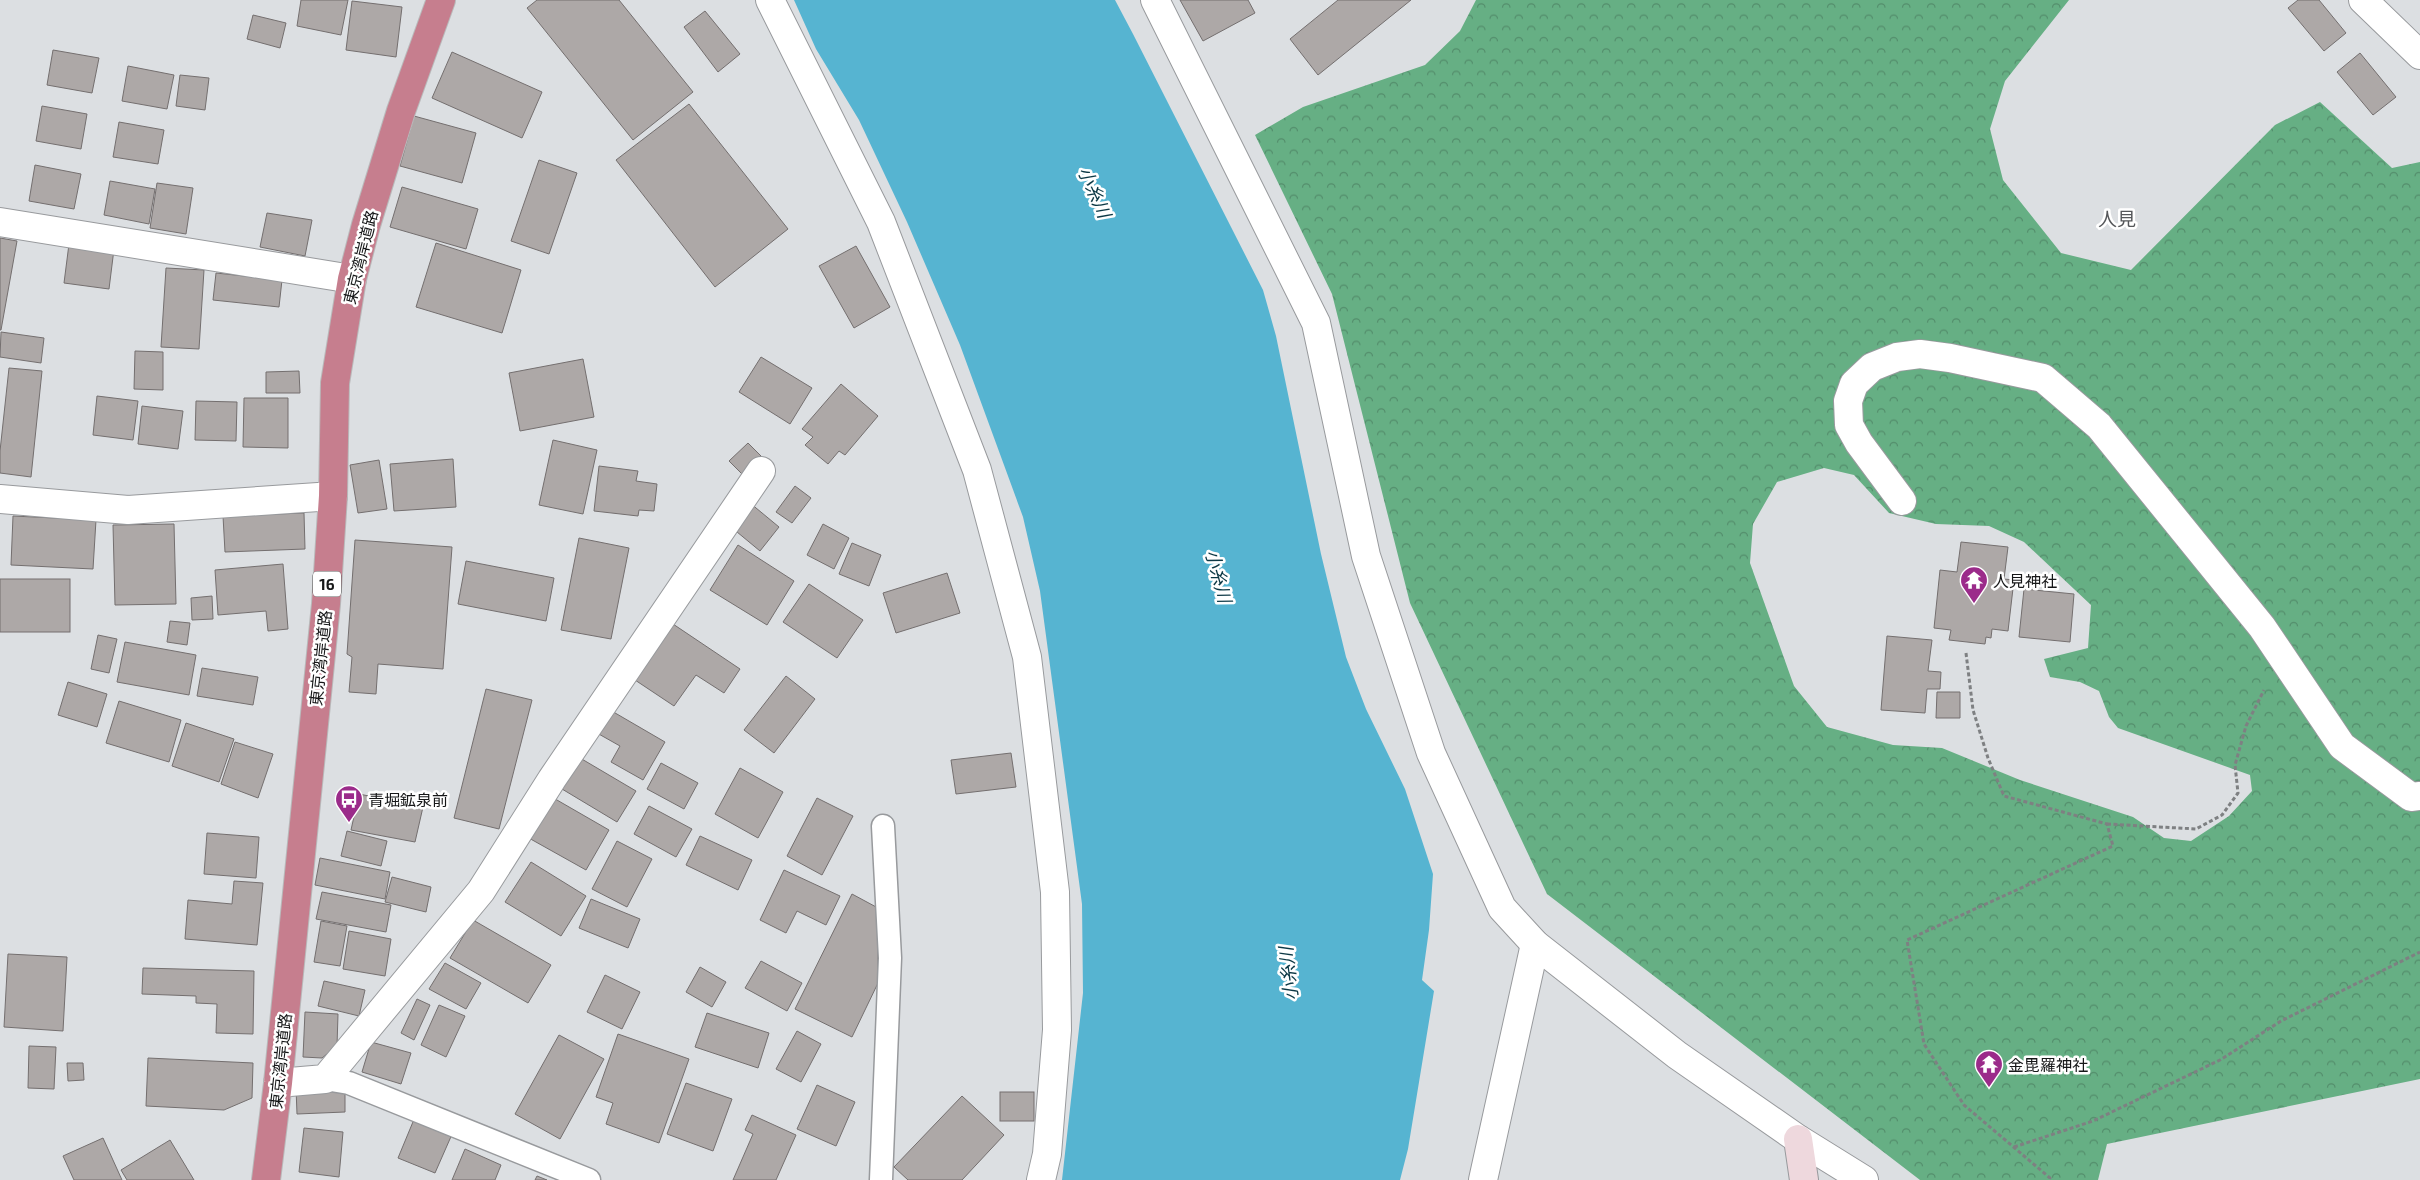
<svg xmlns="http://www.w3.org/2000/svg" width="2420" height="1180" font-family="'Exo 2','Noto Sans JP',sans-serif">
<defs>
<pattern id="forest-crowns" width="20" height="18" patternUnits="userSpaceOnUse" patternTransform="scale(1.25)"><rect width="20" height="18" fill="#66af84"/><path d="M2 6a3 3 0 1 1 6 0M12 15a3 3 0 1 1 6 0" fill="none" stroke="#538d6b"/></pattern>
</defs>
<rect width="100%" height="100%" fill="#dcdfe2"/>
<!-- forest -->
<path fill="url(#forest-crowns)" fill-rule="evenodd" d="M1476,0H2069L2005,81L1990,129L2003,180L2061,253L2131,270L2275,125L2320,102L2392,168L2420,162V1079L2107,1144L2098,1180H1920L1547,894L1410,603L1332,294L1255,135L1303,107L1425,65L1460,31ZM1824,468L1854,475L1889,513L1936,524L1989,526L2024,542L2091,605L2088,648L2044,659L2050,677L2080,682L2099,691L2109,717L2118,728L2250,775L2252,791L2229,816L2191,841L2164,838L2133,817L2020,780L1942,748L1893,745L1827,727L1794,686L1750,563L1753,524L1777,482Z"/>
<!-- water -->
<polygon fill="#56b4d1" points="794,0 1115,0 1133,34 1263,290 1276,336 1321,554 1346,657 1366,709 1405,789 1433,874 1429,930 1422,980 1434,991 1408,1149 1400,1180 1062,1180 1083,993 1082,904 1040,591 1023,517 960,345 907,222 859,120 816,49"/>
<!-- building -->
<g fill="#ada8a7" stroke="#746f6f">
<polygon points="301,0 348,0 341,35 297,26"/>
<polygon points="537,0 619,0 693,92 633,140 527,8"/>
<polygon points="1180,0 1248,0 1255,13 1203,41"/>
<polygon points="1338,0 1411,0 1318,75 1290,39"/>
<polygon points="2298,0 2319,0 2346,33 2324,51 2288,8"/>
<polygon points="352,1 402,7 396,57 346,50"/>
<polygon points="705,11 740,54 718,72 684,27"/>
<polygon points="253,15 286,23 280,48 247,39"/>
<polygon points="53,50 99,58 92,93 47,85"/>
<polygon points="452,52 542,92 522,138 432,98"/>
<polygon points="2360,53 2396,97 2373,115 2337,72"/>
<polygon points="128,66 174,75 167,109 122,101"/>
<polygon points="180,75 209,78 205,110 176,106"/>
<polygon points="689,104 788,229 715,287 616,160"/>
<polygon points="42,106 87,114 81,149 36,141"/>
<polygon points="414,116 476,133 462,183 400,166"/>
<polygon points="119,122 164,130 158,164 113,157"/>
<polygon points="539,160 577,173 549,254 511,241"/>
<polygon points="35,165 81,174 74,209 29,201"/>
<polygon points="110,181 155,189 149,224 104,215"/>
<polygon points="157,183 193,188 186,234 150,228"/>
<polygon points="402,187 478,209 466,249 390,227"/>
<polygon points="267,213 312,220 305,256 260,247"/>
<polygon points="0,238 17,241 1,330 0,330"/>
<polygon points="436,243 521,270 502,333 416,307"/>
<polygon points="69,244 114,249 109,289 64,283"/>
<polygon points="856,246 890,307 854,328 819,266"/>
<polygon points="166,268 204,270 199,349 161,347"/>
<polygon points="216,273 282,280 279,307 213,300"/>
<polygon points="1,332 44,338 41,363 0,357"/>
<polygon points="135,351 163,352 163,390 134,389"/>
<polygon points="761,357 812,388 790,424 739,392"/>
<polygon points="583,359 594,417 520,431 509,373"/>
<polygon points="9,368 42,371 31,477 0,473 0,451"/>
<polygon points="299,371 300,393 266,393 266,372"/>
<polygon points="841,384 878,416 845,455 839,451 828,464 805,445 813,437 802,429"/>
<polygon points="97,396 138,401 133,440 93,435"/>
<polygon points="244,398 288,398 288,448 243,447"/>
<polygon points="196,401 237,402 236,441 195,440"/>
<polygon points="142,406 183,411 178,449 138,444"/>
<polygon points="553,440 597,450 583,514 539,505"/>
<polygon points="748,443 764,459 745,477 729,461"/>
<polygon points="453,459 456,507 394,511 390,464"/>
<polygon points="379,460 387,509 358,513 350,465"/>
<polygon points="599,466 638,471 636,481 657,484 654,511 639,510 638,516 594,511"/>
<polygon points="795,486 811,498 792,523 776,512"/>
<polygon points="750,503 779,527 760,551 731,527"/>
<polygon points="304,513 305,549 225,552 223,516"/>
<polygon points="13,516 96,520 93,569 11,565"/>
<polygon points="174,524 176,604 115,605 113,525"/>
<polygon points="823,524 849,538 834,569 807,555"/>
<polygon points="579,538 629,548 611,639 561,630"/>
<polygon points="355,540 452,547 443,669 378,664 376,694 349,692 352,657 347,654"/>
<polygon points="1961,542 2008,547 2004,579 2014,580 2008,631 1992,629 1991,638 1986,637 1985,644 1949,640 1951,630 1934,628 1940,570 1957,572"/>
<polygon points="852,543 881,555 869,586 839,574"/>
<polygon points="738,545 794,581 767,625 710,590"/>
<polygon points="466,561 554,578 546,621 458,604"/>
<polygon points="283,564 288,629 268,631 266,611 218,615 215,570"/>
<polygon points="947,573 960,613 896,633 883,593"/>
<rect x="0" y="579" width="70" height="53"/>
<polygon points="809,584 863,620 837,658 783,622"/>
<polygon points="2024,589 2074,594 2070,642 2019,637"/>
<polygon points="212,596 213,619 192,620 191,598"/>
<polygon points="170,621 190,623 187,645 167,642"/>
<polygon points="670,622 740,669 724,693 696,675 674,706 632,678"/>
<polygon points="98,635 117,639 109,673 91,669"/>
<polygon points="1887,636 1932,640 1928,671 1941,672 1940,689 1927,689 1925,713 1881,710"/>
<polygon points="125,642 196,655 189,695 117,682"/>
<polygon points="202,668 258,677 253,705 197,696"/>
<polygon points="786,676 815,699 774,753 744,730"/>
<polygon points="68,682 107,694 97,727 58,715"/>
<polygon points="486,689 532,700 499,829 454,818"/>
<polygon points="1937,692 1960,692 1960,718 1936,718"/>
<polygon points="119,701 181,720 169,762 106,743"/>
<polygon points="610,710 665,742 643,780 611,762 620,746 597,733"/>
<polygon points="186,723 234,739 219,782 172,766"/>
<polygon points="235,742 273,754 258,798 221,784"/>
<polygon points="1011,753 1016,787 956,794 951,760"/>
<polygon points="575,755 636,791 617,822 557,786"/>
<polygon points="661,763 698,783 684,809 647,789"/>
<polygon points="740,768 783,792 758,838 715,814"/>
<polygon points="359,794 423,807 415,842 351,830"/>
<polygon points="550,796 609,830 586,870 527,837"/>
<polygon points="817,798 853,816 822,875 787,856"/>
<polygon points="649,806 692,829 676,857 634,834"/>
<polygon points="347,831 387,841 381,866 341,856"/>
<polygon points="207,833 259,837 256,878 204,874"/>
<polygon points="700,836 752,860 738,890 686,865"/>
<polygon points="617,841 652,859 627,907 592,889"/>
<polygon points="320,858 390,872 385,899 315,885"/>
<polygon points="531,862 586,896 561,936 505,902"/>
<polygon points="784,870 840,896 826,925 797,911 786,933 760,920"/>
<polygon points="392,877 431,887 426,912 385,902"/>
<polygon points="234,881 263,883 257,945 185,939 188,900 232,904"/>
<polygon points="322,892 391,905 386,932 316,919"/>
<polygon points="852,894 878,908 878,983 852,1037 795,1009"/>
<polygon points="591,899 640,919 628,948 579,928"/>
<polygon points="473,920 551,965 528,1003 450,958"/>
<polygon points="321,921 347,926 340,966 314,962"/>
<polygon points="349,931 391,939 385,976 343,969"/>
<polygon points="8,954 67,957 63,1031 4,1027"/>
<polygon points="761,961 802,983 787,1011 745,988"/>
<polygon points="445,963 481,983 466,1009 429,989"/>
<polygon points="700,967 726,982 712,1007 686,992"/>
<polygon points="143,968 254,971 253,1034 216,1033 217,1004 196,1003 196,996 142,994"/>
<polygon points="605,975 640,992 622,1029 587,1012"/>
<polygon points="324,981 365,990 359,1016 318,1006"/>
<polygon points="417,999 430,1005 414,1040 401,1033"/>
<polygon points="439,1005 465,1016 446,1057 421,1045"/>
<polygon points="305,1012 338,1014 337,1046 322,1058 303,1057"/>
<polygon points="707,1013 769,1033 758,1068 695,1047"/>
<polygon points="797,1031 821,1044 801,1082 776,1069"/>
<polygon points="618,1034 689,1059 659,1143 606,1124 613,1103 596,1097"/>
<polygon points="559,1035 604,1059 560,1139 515,1114"/>
<polygon points="371,1042 411,1053 401,1084 362,1072"/>
<polygon points="29,1046 56,1047 54,1089 28,1088"/>
<polygon points="148,1058 253,1063 252,1098 224,1110 146,1106"/>
<polygon points="67,1063 83,1063 84,1080 68,1081"/>
<polygon points="686,1083 732,1099 713,1151 667,1134"/>
<polygon points="817,1085 855,1102 836,1146 797,1129"/>
<polygon points="345,1087 345,1112 297,1114 296,1088"/>
<rect x="1000" y="1092" width="34" height="29"/>
<polygon points="962,1096 1004,1135 962,1180 908,1180 894,1167"/>
<polygon points="752,1115 796,1135 776,1180 733,1180 753,1134 745,1130"/>
<polygon points="415,1117 453,1132 435,1173 398,1158"/>
<polygon points="304,1128 343,1132 339,1177 299,1172"/>
<polygon points="103,1138 122,1180 74,1180 63,1156"/>
<polygon points="170,1140 194,1180 127,1180 121,1170"/>
<polygon points="465,1149 501,1165 495,1180 452,1180"/>
<polygon points="537,1176 547,1180 535,1180"/>
</g>
<g fill="none" stroke-linecap="round" stroke-linejoin="round">
<!-- lane casing -->
<g stroke="#989a9d" stroke-width="25">
<g id="lane">
<polyline points="325,1079 349,1083 589,1180"/>
<polyline points="881,1180 890,958 883,826"/>
</g>
</g>
<!-- street casing -->
<g stroke="#989a9d" stroke-width="30">
<g id="street">
<polyline points="770,0 881,222 977,470 1027,657 1055,892 1057,1030 1047,1154 1041,1180"/>
<polyline points="1155,0 1316,323 1366,556 1431,753 1502,908 1535,944 1677,1055 1798,1139 1864,1180"/>
<polyline points="2363,0 2420,55"/>
<polyline points="0,222 352,279"/>
<polyline points="0,499 128,510 333,496"/>
<polyline points="1902,501 1859,443 1849,425 1848,401 1854,384 1872,367 1897,357 1920,354 1950,358 2043,378 2099,426 2262,627 2342,746 2411,797 2420,796"/>
<polyline points="278,1083 325,1079 481,891 552,779 761,471"/>
<polyline points="1483,1180 1535,944"/>
</g>
</g>
<!-- secondary casing -->
<g stroke="#989a9d" stroke-width="30">
<polyline id="secondary" points="1798,1139 1804,1180"/>
</g>
<!-- highway casing -->
<g stroke="#b9b9ba" stroke-width="30">
<polyline id="highway" points="266,1180 278,1083 326,604 333,496 335,383 352,279 366,225 401,111 441,0"/>
</g>
<!-- path -->
<g stroke="#7e8082" stroke-width="3" stroke-dasharray="4 2.5" stroke-linecap="butt">
<polyline points="1966,653 1973,710 1988,758 2004,796 2107,824 2113,846 1907,940 1924,1044 1964,1105 2050,1178 2049,1180"/>
<polyline points="2107,824 2196,829 2222,815 2238,793 2235,765 2246,726 2264,690"/>
<polyline points="2014,1147 2093,1121 2220,1060 2281,1021 2420,952"/>
</g>
<!-- lane -->
<use href="#lane" stroke="#fff" stroke-width="22"/>
<!-- street -->
<use href="#street" stroke="#fff" stroke-width="28"/>
<!-- secondary -->
<use href="#secondary" stroke="#eed8dd" stroke-width="28"/>
<!-- highway -->
<use href="#highway" stroke="#c67e8e" stroke-width="28"/>
</g>
<!-- icons -->
<defs>
<g id="temple-pin" transform="scale(1.4375)"><path d="M0 17L-7.5 6A9.5 9.5 0 1 1 7.5 6Z" fill="#9b2b8a" stroke="#fff"/><path d="M0-6L5-2H3V0L6.5 2.5H4V6H1.5V3h-3V6H-4V2.5H-6.5L-3 0V-2H-5Z" fill="#fff"/></g>
<g id="bus-pin" transform="scale(1.4375)"><path d="M0 17L-7.5 6A9.5 9.5 0 1 1 7.5 6Z" fill="#9b2b8a" stroke="#fff"/><path d="M-5-6H5V4H4V6H2V4H-2V6H-4V4H-5ZM-3.5-4V0h7V-4ZM-3.5 1.2v1.5H-2V1.2ZM2 1.2v1.5H3.5V1.2Z" fill="#fff"/></g>
</defs>
<g fill-rule="evenodd">
<use href="#temple-pin" x="1974" y="580"/>
<use href="#bus-pin" x="349" y="799"/>
<use href="#temple-pin" x="1989" y="1064"/>
</g>
<g text-anchor="middle" dominant-baseline="central" stroke-width="5" stroke-linejoin="round" paint-order="stroke">
<!-- shield labels -->
<rect fill="#fff" stroke="#5c5d5d" stroke-width="1" x="313" y="571.5" width="28" height="25" rx="4"/>
<g font-size="15" font-weight="bold" fill="#161718">
<text x="327" y="584">16</text>
</g>
<!-- street labels -->
<g font-size="16" fill="#161718" stroke="#fff">
<text transform="translate(360 257) rotate(-76)">東京湾岸道路</text>
<text transform="translate(320 658) rotate(-84)">東京湾岸道路</text>
<text transform="translate(280 1061) rotate(-84)">東京湾岸道路</text>
</g>
<!-- poi labels -->
<g font-size="16" fill="#161718" stroke="#fff" text-anchor="start">
<text x="1993" y="580">人見神社</text>
<text x="368" y="799">青堀鉱泉前</text>
<text x="2008" y="1064">金毘羅神社</text>
</g>
<!-- water labels -->
<g font-size="18" font-style="italic" fill="#0c3845" stroke="#fff">
<text transform="translate(1095 192) rotate(66)">小糸川</text>
<text transform="translate(1219 576) rotate(75)">小糸川</text>
<text transform="translate(1288 974) rotate(-96)">小糸川</text>
</g>
<!-- quarter labels -->
<g font-size="19" fill="#55575a" stroke="#fff">
<text x="2117" y="218">人見</text>
</g>
</g>
</svg>
